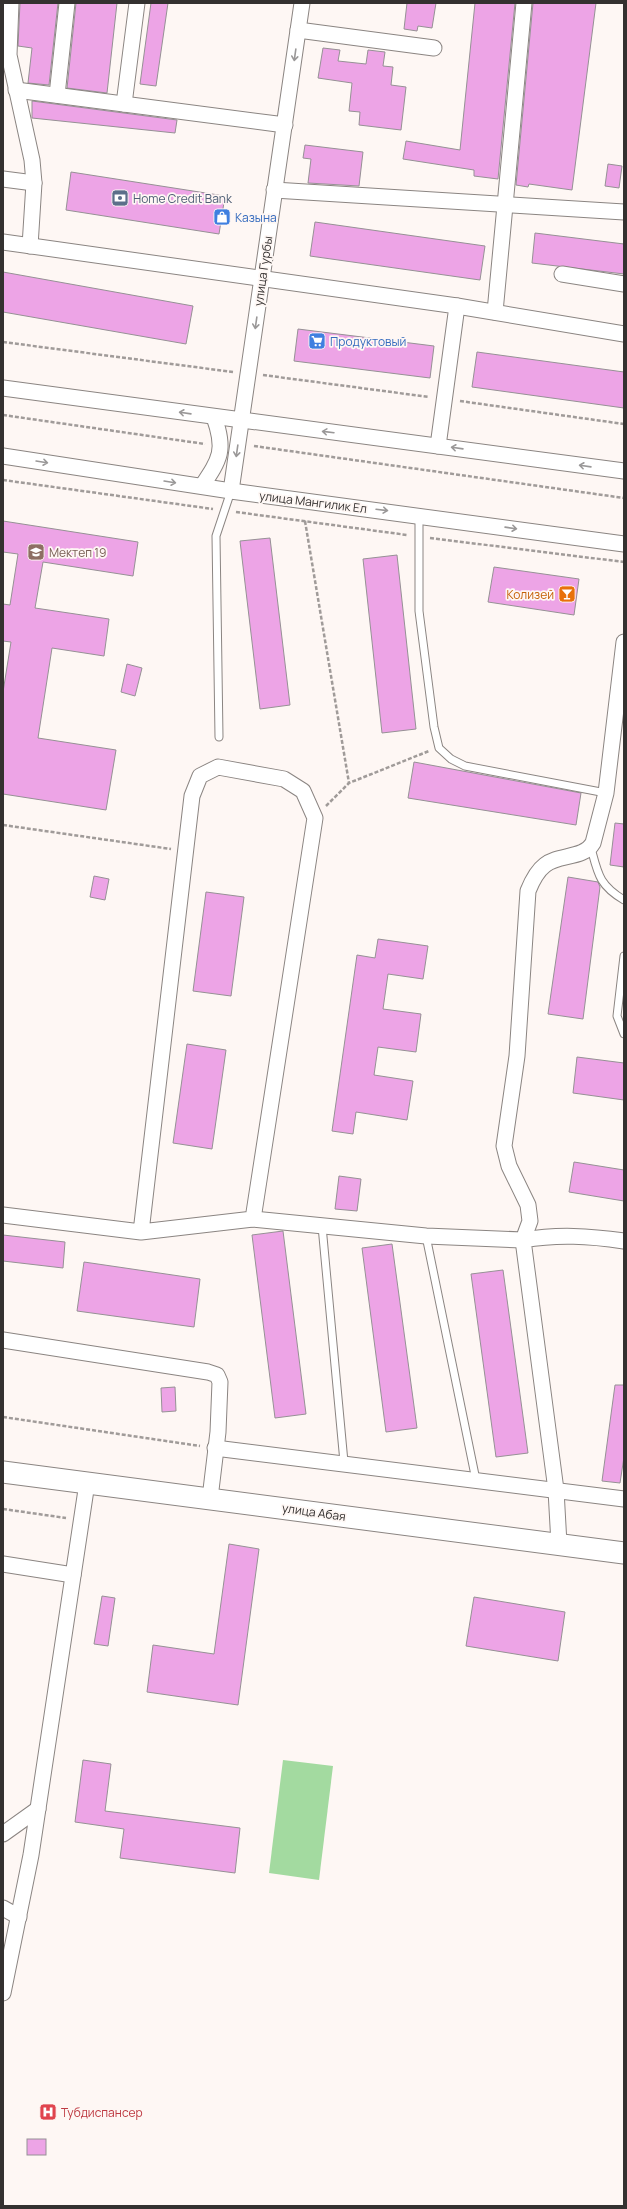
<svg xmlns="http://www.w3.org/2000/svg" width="627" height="2209" font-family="Manrope,sans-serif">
<rect width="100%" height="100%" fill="#fef7f4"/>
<!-- pitch -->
<polygon fill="#a3daa0" points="283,1760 333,1766 319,1880 269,1873"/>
<!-- building -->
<g fill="#eda4e6" stroke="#969195">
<polygon points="20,3 58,3 49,85 28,83 32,48 18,46"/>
<polygon points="76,3 117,3 107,93 67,88"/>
<polygon points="151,3 168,3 156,86 140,84"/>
<polygon points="407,3 436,3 432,28 418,26 417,31 404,29"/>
<polygon points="475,3 515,3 498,179 474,176 474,170 403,159 406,141 460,150"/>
<polygon points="533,3 596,3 572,190 529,184 528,187 516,185"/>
<polygon points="323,48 340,50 338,61 366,64 368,50 385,52 383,66 393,67 391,85 406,87 401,130 359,125 360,112 349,111 352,83 318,78"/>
<polygon points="32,101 177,120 175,133 32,118"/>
<polygon points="305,145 363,152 359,186 308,183 311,159 303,158"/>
<polygon points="608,164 622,166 619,188 605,186"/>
<polygon points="71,172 225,196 219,234 66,210"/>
<polygon points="315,222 485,246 480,280 310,256"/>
<polygon points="535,233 624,244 624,274 532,263"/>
<polygon points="3,272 193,306 186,344 3,312"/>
<polygon points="298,329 434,346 430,378 294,361"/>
<polygon points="477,352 624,372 624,408 472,387"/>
<polygon points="3,521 138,542 133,576 43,562 35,608 109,619 104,656 52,648 38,738 116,750 106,810 3,794 3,692 11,642 3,641 3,604 10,605 18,554 3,552"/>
<polygon points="270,538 290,705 260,709 240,541"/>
<polygon points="397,555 416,729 382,733 363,559"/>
<polygon points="494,567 579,579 574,615 488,602"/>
<polygon points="127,664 142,668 135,696 121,692"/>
<polygon points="414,762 581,793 576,825 408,798"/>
<polygon points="615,823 624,824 624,867 610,865"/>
<polygon points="94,876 109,879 105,900 90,897"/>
<polygon points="568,877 598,882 600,887 583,1019 548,1014"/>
<polygon points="206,892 244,897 231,996 193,991"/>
<polygon points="378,939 428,946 423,979 388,974 383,1009 421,1014 416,1052 378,1047 374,1075 413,1081 407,1120 356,1112 353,1134 332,1131 357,955 375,958"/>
<polygon points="187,1044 226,1050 212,1149 173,1143"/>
<polygon points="577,1057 624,1063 624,1100 573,1093"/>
<polygon points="574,1162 624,1170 624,1201 569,1192"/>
<polygon points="339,1176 361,1179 357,1211 335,1209"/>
<polygon points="283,1231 306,1414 275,1418 252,1235"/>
<polygon points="3,1235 65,1242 63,1268 3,1261"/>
<polygon points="392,1244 417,1428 386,1432 362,1248"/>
<polygon points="84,1262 200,1279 194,1327 77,1311"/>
<polygon points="503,1270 528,1453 496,1457 471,1274"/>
<polygon points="615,1385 624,1385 624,1457 620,1483 602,1481"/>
<polygon points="175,1387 176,1411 162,1412 161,1388"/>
<polygon points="229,1544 259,1549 238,1705 147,1692 153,1645 214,1654"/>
<polygon points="102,1596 115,1598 108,1646 94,1644"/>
<polygon points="474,1597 565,1612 558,1661 466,1646"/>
<polygon points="83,1760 111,1764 105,1811 240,1828 235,1873 120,1858 124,1829 75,1822"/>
<rect x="27" y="2139" width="19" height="16"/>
</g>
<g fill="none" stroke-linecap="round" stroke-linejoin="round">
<!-- lane casing -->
<g stroke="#8b8582" stroke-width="9">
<g id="lane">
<polyline points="419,515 419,611 434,727 439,748 451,759 465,766 606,793"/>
<polyline points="219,737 216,536 231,491"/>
<path d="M591,848C598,874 599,885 624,900"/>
<polyline points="624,956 617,1016 624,1034"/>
<polyline points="322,1226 344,1462"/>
<polyline points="426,1236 476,1480"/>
</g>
</g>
<!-- street casing -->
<g stroke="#8b8582" stroke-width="17">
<g id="street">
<polyline points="11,3 9,55 32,160 34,183 30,246"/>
<polyline points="298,30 434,48"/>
<polyline points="16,90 285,125"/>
<polyline points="57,95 67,3"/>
<polyline points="124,104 137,3"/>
<polyline points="3,179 34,183"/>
<polyline points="274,190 624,212"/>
<polyline points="3,242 457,306 438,446"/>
<polyline points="562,274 624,284"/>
<polyline points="457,306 624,334"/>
<polyline points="495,312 524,3"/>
<polyline points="3,388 624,471"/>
<polyline points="3,456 231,491 624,544"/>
<path d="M202,486C220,459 226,450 214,417"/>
<polyline points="231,491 302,3"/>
<polyline points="3,1215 141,1232 253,1219 315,818 303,791 284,779 218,767 200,776 192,796 141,1232"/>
<path d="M253,1219L426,1236L523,1240L530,1221L528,1205L509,1166L504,1146L517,1056L528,891C532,881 537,871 545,865C558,854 584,859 593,843L606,793L624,642"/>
<polyline points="3,1340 208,1372 217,1375 220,1382 218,1432 210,1498"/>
<polyline points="215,1448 624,1499"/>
<path d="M559,1544L556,1490L523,1240C558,1234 589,1236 624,1241"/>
<polyline points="3,1564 73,1575"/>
<polyline points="3,1834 38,1809"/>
<polyline points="3,1908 19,1917"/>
<polyline points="3,1993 31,1855 87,1483"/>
</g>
</g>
<!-- secondary casing -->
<g stroke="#8b8582" stroke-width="23">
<polyline id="secondary" points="3,1472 624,1553"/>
</g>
<!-- path -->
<g stroke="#a09b99" stroke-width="2.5" stroke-dasharray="4 2" stroke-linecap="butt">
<polyline points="3,342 233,372"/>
<polyline points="263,375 429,397"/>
<polyline points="460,401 624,424"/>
<polyline points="3,415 205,444"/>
<polyline points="254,446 624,498"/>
<polyline points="3,480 213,509"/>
<polyline points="236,512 407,535"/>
<polyline points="305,521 349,783"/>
<polyline points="430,538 624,562"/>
<polyline points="326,806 349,783 429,751"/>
<polyline points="3,825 171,849"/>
<polyline points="3,1417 200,1446"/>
<polyline points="3,1509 66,1518"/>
</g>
<!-- lane -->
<use href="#lane" stroke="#fff" stroke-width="7"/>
<!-- street -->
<use href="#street" stroke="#fff" stroke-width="15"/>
<!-- secondary -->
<use href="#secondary" stroke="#fff" stroke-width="21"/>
</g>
<!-- one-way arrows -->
<defs><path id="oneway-shaft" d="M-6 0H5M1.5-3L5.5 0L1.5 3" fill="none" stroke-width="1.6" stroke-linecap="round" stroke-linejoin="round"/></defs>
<g stroke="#9a9898">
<use href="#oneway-shaft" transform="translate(295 55) rotate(98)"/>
<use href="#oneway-shaft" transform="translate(256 323) rotate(98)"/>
<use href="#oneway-shaft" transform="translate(185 413) rotate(-172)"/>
<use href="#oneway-shaft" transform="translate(328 432) rotate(-173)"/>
<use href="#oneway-shaft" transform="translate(457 448) rotate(-172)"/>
<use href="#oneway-shaft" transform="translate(237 451) rotate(98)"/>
<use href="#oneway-shaft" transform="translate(42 462) rotate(9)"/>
<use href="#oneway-shaft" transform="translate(585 466) rotate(-172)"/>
<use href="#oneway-shaft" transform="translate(170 482) rotate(9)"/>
<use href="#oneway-shaft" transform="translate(382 510) rotate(7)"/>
<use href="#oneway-shaft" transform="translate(511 528) rotate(8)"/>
</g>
<!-- icons -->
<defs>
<g id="bank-square" transform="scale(0.9)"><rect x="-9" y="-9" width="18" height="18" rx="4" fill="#5c6f8a" stroke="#fef7f4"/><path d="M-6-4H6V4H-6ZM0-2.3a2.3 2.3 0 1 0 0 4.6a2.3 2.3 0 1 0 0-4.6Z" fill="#fff"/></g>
<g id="shop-square" transform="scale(0.9)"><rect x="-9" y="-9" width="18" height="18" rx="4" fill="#3f7fe0" stroke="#fef7f4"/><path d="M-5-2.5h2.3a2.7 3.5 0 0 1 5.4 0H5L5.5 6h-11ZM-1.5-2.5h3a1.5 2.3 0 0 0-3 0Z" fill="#fff"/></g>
<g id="supermarket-square" transform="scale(0.9)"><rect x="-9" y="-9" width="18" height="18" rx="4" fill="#3f7fe0" stroke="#fef7f4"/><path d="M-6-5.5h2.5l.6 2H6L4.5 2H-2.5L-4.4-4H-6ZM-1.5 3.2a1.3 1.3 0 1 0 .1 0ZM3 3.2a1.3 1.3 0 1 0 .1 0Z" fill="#fff"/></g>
<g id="school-square" transform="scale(0.9)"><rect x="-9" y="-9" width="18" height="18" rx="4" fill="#8d6e63" stroke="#fef7f4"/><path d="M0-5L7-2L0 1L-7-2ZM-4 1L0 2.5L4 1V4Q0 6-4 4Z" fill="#fff"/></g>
<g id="bar-square" transform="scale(0.9)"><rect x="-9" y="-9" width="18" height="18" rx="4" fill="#e8710a" stroke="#fef7f4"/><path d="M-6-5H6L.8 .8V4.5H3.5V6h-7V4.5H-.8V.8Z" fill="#fff"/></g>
<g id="hospital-square" transform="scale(0.9)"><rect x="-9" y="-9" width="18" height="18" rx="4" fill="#e0444e" stroke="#fef7f4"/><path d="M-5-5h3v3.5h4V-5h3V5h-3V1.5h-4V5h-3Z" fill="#fff"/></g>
</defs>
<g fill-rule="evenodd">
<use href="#bank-square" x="120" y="198"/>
<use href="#shop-square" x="222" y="217"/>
<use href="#supermarket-square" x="317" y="341"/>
<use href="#school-square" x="36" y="552"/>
<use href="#bar-square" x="567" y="594"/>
<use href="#hospital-square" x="48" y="2112"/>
</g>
<g text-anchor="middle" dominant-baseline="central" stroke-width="3.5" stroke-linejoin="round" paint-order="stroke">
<!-- service labels -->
<g font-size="12" fill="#4e5e75" stroke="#fef7f4" text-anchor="start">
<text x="133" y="198">Home Credit Bank</text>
</g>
<!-- shop labels -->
<g font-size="12" fill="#366cbe" stroke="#fef7f4" text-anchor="start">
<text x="235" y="217">Казына</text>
<text x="330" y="341">Продуктовый</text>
</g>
<!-- street labels -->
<g font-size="12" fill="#343130" stroke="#fef7f4">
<text transform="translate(263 271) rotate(-82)">улица Гурбы</text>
<text transform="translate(313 502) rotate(7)">улица Мангилик Ел</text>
<text transform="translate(314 1512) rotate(8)">улица Абая</text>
</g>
<!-- education labels -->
<g font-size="12" fill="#785e54" stroke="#fef7f4" text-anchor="start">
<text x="49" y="552">Мектеп 19</text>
</g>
<!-- food labels -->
<g font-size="12" fill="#c56008" stroke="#fef7f4" text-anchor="end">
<text x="554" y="594">Колизей</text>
</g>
<!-- health labels -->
<g font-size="12" fill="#be3a42" stroke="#fef7f4" text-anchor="start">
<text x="61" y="2112">Тубдиспансер</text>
</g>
</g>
<!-- border -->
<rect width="627" height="2209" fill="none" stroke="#343130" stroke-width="8"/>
</svg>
